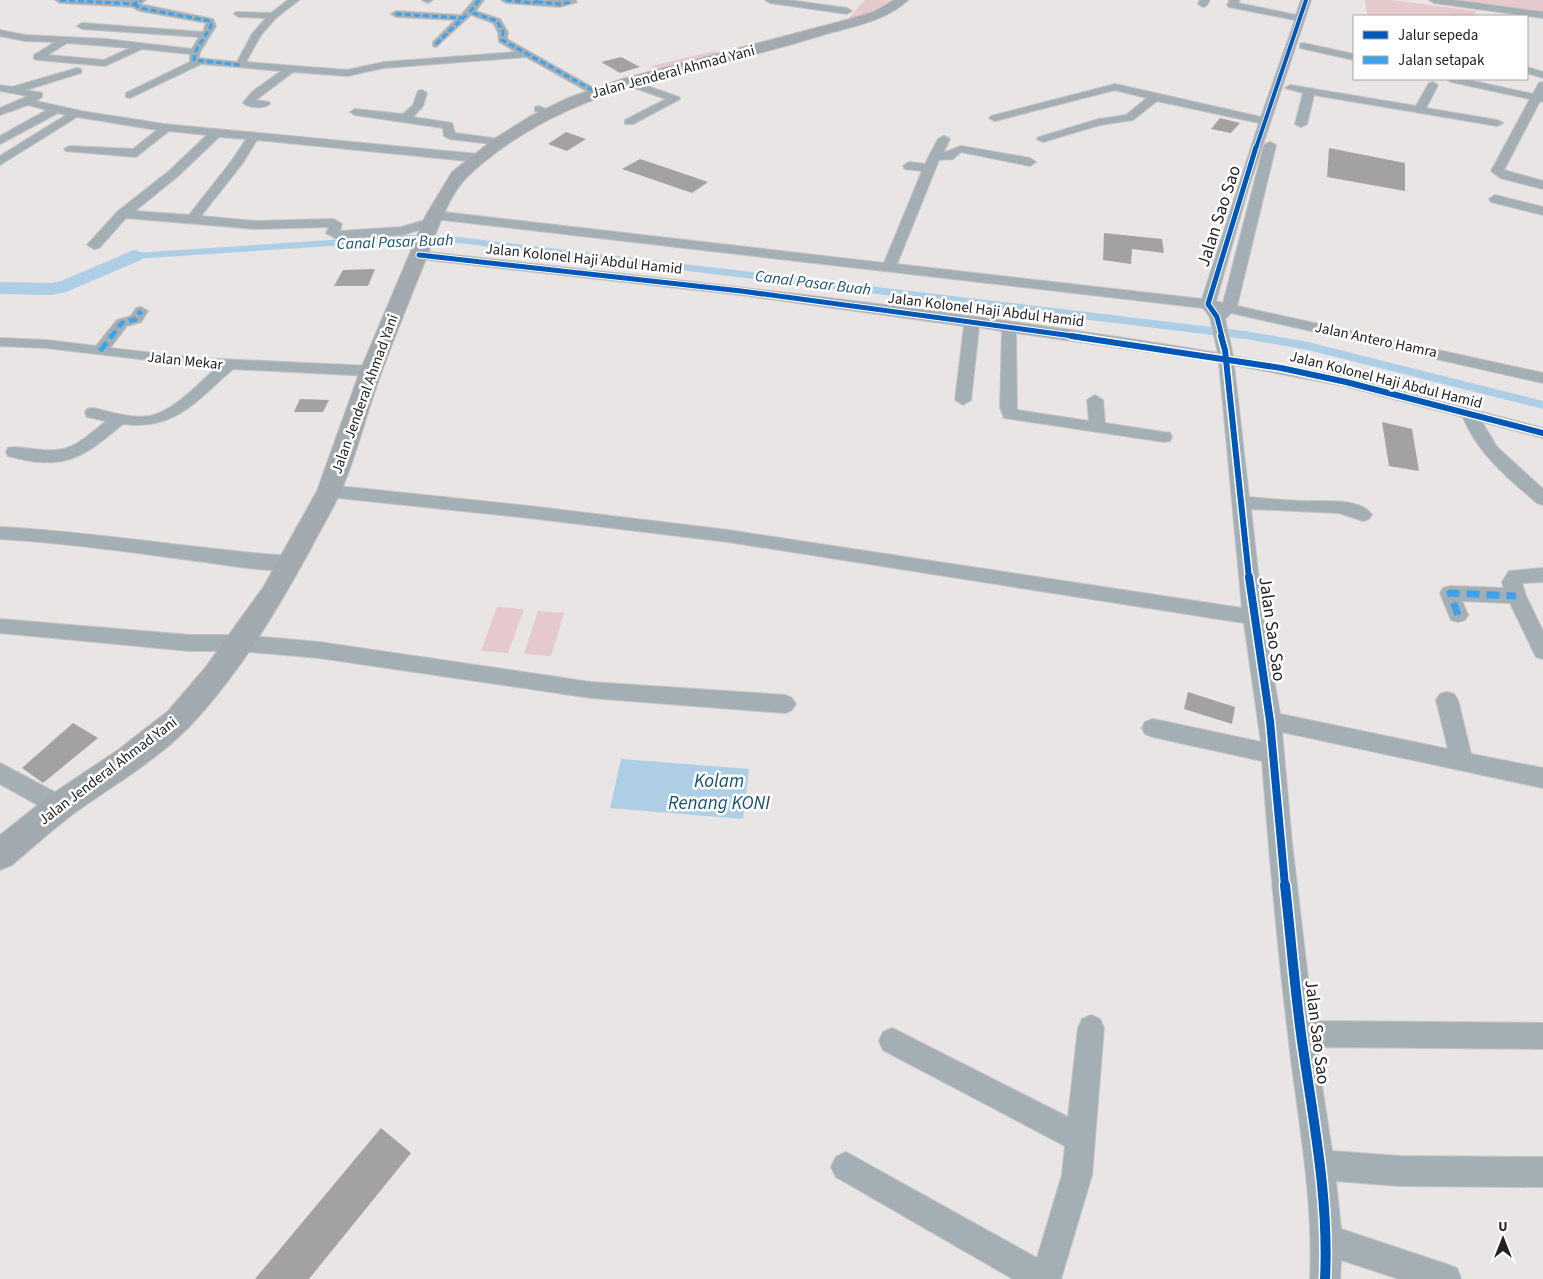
<svg xmlns="http://www.w3.org/2000/svg" width="1543" height="1279" viewBox="0 0 1543 1279" font-family="'Source Sans 3',sans-serif">
<rect width="100%" height="100%" fill="#e9e5e5"/>
<g fill="#e6c9cc">
<path d="M 865,0 L 891,0 L 867,15 L 846,21 Z"/>
<path d="M 1365,0 L 1392,0 L 1476,11 L 1475,16 L 1367,16 Z"/>
<path d="M 1451,0 L 1543,0 L 1543,11 Z"/>
<path d="M 714,51 L 725,56 L 660,72 L 651,66 Z"/>
<path d="M 497,607 L 524,609 L 508,653 L 481,651 Z"/>
<path d="M 538,611 L 564,613 L 551,656 L 524,654 Z"/>
</g>
<path fill="#adcee4" d="M 621,759 L 749,769 L 743,819 L 610,808 Z"/>
<g fill="none" stroke-linecap="round" stroke-linejoin="round">
<path fill="#adcee4" fill-rule="evenodd" d="M 407,235 L 442,235 L 1245,331 L 1308,342 L 1543,401 L 1543,409 L 1308,350 L 1245,339 L 442,241 L 407,241 L 134,259 L 129,256 L 134,253 Z"/>
<path fill="#adcee4" fill-rule="evenodd" d="M 134,250 L 141,252 L 143,256 L 141,260 L 66,292 L 51,295 L 0,294 L 0,282 L 51,283 L 61,281 Z"/>
</g>
<g fill="#a4a1a1">
<path d="M 621,57 L 640,67 L 620,73 L 601,62 Z"/>
<path d="M 1220,118 L 1240,123 L 1231,133 L 1211,129 Z"/>
<path d="M 566,132 L 586,139 L 567,151 L 548,144 Z"/>
<path d="M 1329,148 L 1405,163 L 1405,191 L 1327,177 Z"/>
<path d="M 640,159 L 670,169 L 708,182 L 692,193 L 622,169 Z"/>
<path d="M 1104,233 L 1162,239 L 1164,253 L 1132,249 L 1131,264 L 1103,260 Z"/>
<path d="M 375,269 L 368,286 L 334,286 L 343,270 Z"/>
<path d="M 300,399 L 329,400 L 323,412 L 294,412 Z"/>
<path d="M 1382,422 L 1412,429 L 1419,471 L 1389,466 Z"/>
<path d="M 1188,692 L 1235,707 L 1232,724 L 1184,709 Z"/>
<path d="M 73,723 L 98,738 L 43,783 L 22,768 Z"/>
<path d="M 381,1128 L 411,1153 L 309,1279 L 255,1279 Z"/>
</g>
<g fill="none" stroke-linecap="round" stroke-linejoin="round">
<g stroke="#c5c3c3" stroke-width="2">
<g id="minor">
<path d="M 55,0 L 146,0 L 140,4 L 213,19 L 216,26 L 200,52 L 199,58 L 237,62 L 252,34 L 266,18 L 239,17 L 234,14 L 236,12 L 271,13 L 288,0 L 299,0 L 276,18 L 261,35 L 246,62 L 347,70 L 384,62 L 516,52 L 499,42 L 498,32 L 493,23 L 471,15 L 436,47 L 433,46 L 433,42 L 455,20 L 396,17 L 391,14 L 396,11 L 461,15 L 474,0 L 484,0 L 476,11 L 500,19 L 508,32 L 507,39 L 601,92 L 600,94 L 592,94 L 526,57 L 384,68 L 347,76 L 293,72 L 256,100 L 269,102 L 270,104 C 264,109 249,108 243,103 L 252,92 L 281,71 L 201,64 L 130,98 L 126,97 L 126,93 L 190,62 L 190,54 L 142,49 L 105,66 L 38,60 L 34,59 L 34,55 L 55,42 L 25,41 L 0,36 L 0,30 L 25,35 L 106,39 L 192,49 L 199,37 L 82,29 L 77,26 L 82,23 L 203,32 L 206,23 L 140,11 L 132,7 L 60,3 ZM 67,43 L 130,48 L 104,60 L 48,55 Z"/>
<path d="M 422,0 L 433,0 L 428,3 Z"/>
<path d="M 501,0 L 575,0 L 577,2 L 560,7 L 506,3 Z"/>
<path d="M 765,0 L 789,0 L 847,8 L 852,11 L 847,14 L 770,3 Z"/>
<path d="M 1200,0 L 1210,0 L 1206,6 L 1203,7 L 1198,4 Z"/>
<path d="M 1230,0 L 1240,0 L 1238,3 L 1296,15 L 1301,0 L 1311,0 L 1248,189 L 1216,301 L 1223,303 L 1264,145 L 1270,142 L 1276,145 L 1237,306 L 1543,373 L 1543,383 L 1231,313 L 1225,319 L 1233,356 L 1346,377 L 1543,428 L 1543,438 L 1482,422 L 1497,447 L 1543,489 L 1543,505 L 1537,503 C 1508,478 1478,454 1463,417 L 1344,386 L 1234,365 L 1249,497 C 1266,499 1284,500 1301,501 C 1319,502 1361,497 1372,515 L 1369,519 L 1363,521 L 1339,513 L 1251,509 L 1263,617 L 1280,714 L 1448,749 L 1436,700 L 1440,694 L 1447,692 L 1454,694 L 1458,700 L 1471,754 L 1543,768 L 1543,788 L 1282,732 L 1292,843 L 1313,1021 L 1543,1023 L 1543,1049 L 1316,1047 L 1332,1151 L 1399,1156 L 1543,1157 L 1543,1187 L 1399,1186 L 1336,1181 L 1341,1229 L 1446,1264 L 1457,1268 L 1461,1279 L 1399,1279 L 1341,1260 L 1340,1279 L 1310,1279 C 1314,1196 1297,1115 1288,1034 C 1277,943 1269,852 1262,761 L 1153,737 L 1145,734 L 1142,728 L 1145,722 L 1153,719 L 1261,742 L 1244,623 L 728,542 L 529,518 L 329,497 L 323,495 L 320,491 L 323,487 L 329,485 L 529,506 L 728,530 L 1242,608 L 1219,362 L 1016,333 L 1017,410 L 1089,421 L 1087,400 L 1095,395 L 1103,400 L 1105,423 L 1170,433 L 1172,437 L 1170,441 L 1164,442 L 1004,418 L 1000,407 L 1002,331 L 979,327 L 971,400 L 963,405 L 955,400 L 964,326 L 741,295 L 419,259 L 412,255 L 419,251 C 686,281 953,309 1218,353 L 1210,317 L 1203,308 L 435,219 L 429,215 L 435,211 L 884,263 L 922,171 L 905,169 L 903,166 L 909,162 L 925,164 L 938,139 L 944,136 L 950,139 L 943,153 L 961,146 L 1030,158 L 1036,162 L 1030,166 L 961,152 L 953,159 L 939,160 L 897,264 L 1202,299 L 1259,123 L 1157,101 L 1133,120 L 1100,125 L 1043,142 L 1037,139 L 1039,137 L 1099,119 L 1126,115 L 1147,98 L 1115,90 L 995,121 L 989,118 L 991,116 L 1115,84 L 1261,117 L 1295,20 L 1229,7 L 1227,5 Z"/>
<path d="M 1429,0 L 1454,0 L 1543,12 L 1543,18 L 1434,3 Z"/>
<path d="M 1303,43 L 1354,54 L 1354,60 L 1300,48 L 1300,44 Z"/>
<path d="M 1527,67 L 1543,72 L 1543,78 L 1527,73 Z"/>
<path d="M 77,68 L 81,69 L 81,73 L 26,90 L 42,93 L 42,97 L 36,101 L 81,111 L 164,124 L 478,154 L 484,158 L 478,162 L 257,140 L 242,164 L 201,216 L 255,221 L 334,219 L 342,224 L 340,231 L 401,227 L 432,218 L 438,222 L 437,225 L 402,235 L 337,239 L 326,233 L 329,227 L 255,229 L 126,218 L 99,248 L 94,249 L 87,245 L 118,211 L 169,171 L 207,135 L 169,131 L 136,157 L 66,151 L 64,149 L 70,146 L 133,149 L 157,130 L 77,117 L 0,165 L 0,156 L 66,115 L 58,113 L 0,144 L 0,136 L 47,110 L 28,105 L 0,115 L 0,108 L 28,96 L 0,91 L 0,85 L 12,87 ZM 219,137 L 246,139 L 233,159 L 189,215 L 135,211 L 177,177 Z"/>
<path d="M 627,79 L 679,97 L 680,99 L 633,124 L 625,124 L 625,120 L 666,99 L 623,84 L 622,82 Z"/>
<path d="M 1446,79 L 1464,79 L 1533,94 L 1539,83 L 1543,82 L 1543,102 L 1540,101 L 1504,170 L 1543,181 L 1543,189 L 1500,178 L 1491,171 L 1530,99 L 1451,82 Z"/>
<path d="M 1433,82 L 1438,85 L 1426,108 L 1497,120 L 1503,123 L 1497,126 L 1314,95 L 1307,124 L 1301,127 L 1295,124 L 1303,93 L 1285,88 L 1290,85 L 1416,106 L 1429,83 Z"/>
<path d="M 422,90 L 427,93 L 423,106 L 413,117 L 452,123 L 455,133 L 500,139 L 506,142 L 500,145 L 450,139 L 444,136 L 443,128 L 355,115 L 350,112 L 355,109 L 403,114 L 413,105 L 418,91 Z"/>
<path d="M 539,106 L 554,113 L 548,116 L 535,111 L 535,107 Z"/>
<path d="M 1495,195 L 1543,207 L 1543,215 L 1491,202 L 1489,199 Z"/>
<path d="M 141,307 L 148,311 L 141,322 L 127,326 L 110,348 L 197,358 L 371,366 L 379,371 L 371,376 L 233,369 C 197,400 175,431 123,424 C 81,459 64,471 8,456 L 6,452 L 8,448 L 14,447 C 65,453 67,454 106,421 L 87,417 L 85,413 L 87,409 L 93,408 C 111,412 132,419 150,416 C 175,410 197,385 216,368 L 46,348 L 0,346 L 0,338 L 46,340 L 96,346 L 117,320 L 131,316 L 136,308 Z"/>
<path d="M 0,527 C 97,532 192,549 289,556 L 296,558 L 298,563 L 296,568 C 275,574 227,565 205,562 C 136,553 69,543 0,539 Z"/>
<path d="M 1543,568 L 1543,582 L 1522,583 L 1526,596 L 1543,631 L 1543,659 L 1536,657 L 1510,603 L 1462,601 L 1468,615 L 1465,620 L 1458,622 L 1451,620 L 1440,593 L 1443,588 L 1450,586 L 1504,588 L 1502,582 L 1509,571 Z"/>
<path d="M 0,619 L 190,635 L 239,635 L 319,642 L 591,682 L 785,695 L 792,698 L 796,704 L 792,710 L 785,713 L 591,698 L 319,658 L 239,651 L 190,651 L 0,633 Z"/>
<path d="M 0,763 L 68,799 L 71,806 L 68,813 L 60,816 L 52,813 L 0,784 Z"/>
<path d="M 1091,1015 L 1100,1019 L 1104,1028 L 1092,1175 L 1061,1279 L 1013,1279 L 836,1177 L 831,1167 L 836,1157 L 846,1152 L 1037,1258 L 1062,1175 L 1065,1146 L 883,1050 L 879,1041 L 883,1032 L 892,1028 L 1068,1117 L 1078,1028 L 1082,1019 Z"/>
</g>
</g>
<g stroke="#c5c3c3" stroke-width="2">
<path id="highway" d="M 894,0 L 908,0 C 884,23 847,27 816,37 C 693,76 567,83 468,176 C 448,195 436,234 426,259 C 411,296 396,333 382,371 C 367,410 358,452 341,491 C 332,511 320,530 310,550 C 276,612 239,674 190,726 C 156,761 112,786 73,814 C 52,830 32,848 12,865 L 0,870 L 0,835 L 49,796 L 118,750 L 168,711 L 205,668 L 264,586 L 317,491 L 360,371 L 426,215 L 452,172 L 494,139 L 529,117 L 568,98 L 622,79 L 846,20 L 873,12 Z"/>
</g>
<use href="#minor" fill="#a4aeb5" fill-rule="evenodd"/>
<use href="#highway" fill="#a3aaaf" fill-rule="evenodd"/>
<g stroke="#3ea2ea" stroke-width="3" stroke-dasharray="6 3" stroke-linecap="butt">
<path d="M 60,0 L 134,4 L 141,0"/>
<path d="M 479,0 L 470,12 L 497,21 L 503,32 L 502,40 L 596,92"/>
<path d="M 506,0 L 533,3 L 539,0"/>
<path d="M 537,2 L 560,4 L 572,2"/>
<path d="M 134,4 L 140,8 L 210,21 L 211,26 L 195,52 L 194,60 L 240,65"/>
<path d="M 396,14 L 463,18"/>
<path d="M 436,44 L 466,15"/>
</g>
<path stroke="#3ea2ea" stroke-width="4.5" stroke-dasharray="8 4.5" stroke-linecap="butt" d="M 111,337 L 122,323 L 136,319 L 141,311"/>
<path stroke="#3ea2ea" stroke-width="5" stroke-dasharray="11 5" stroke-linecap="butt" d="M 100,351 L 112,336"/>
<path stroke="#3ea2ea" stroke-width="7" stroke-dasharray="13 7" stroke-linecap="butt" d="M 1458,615 L 1450,593 L 1516,596"/>
<g stroke="#fff" stroke-width="5.5">
<path id="cycleway-far4" d="M 1256,148 L 1306,0"/>
</g>
<g stroke="#fff" stroke-width="7">
<g id="cycleway-far3">
<path d="M 419,255 L 741,291 L 1080,337"/>
<path d="M 1222,337 L 1217,317 L 1208,304 L 1256,147"/>
</g>
</g>
<g stroke="#fff" stroke-width="9">
<g id="cycleway-far2">
<path d="M 1071,336 L 1281,368 L 1346,382 L 1543,433"/>
<path d="M 1221,336 L 1225,350 L 1249,578"/>
</g>
</g>
<g stroke="#fff" stroke-width="11">
<path id="cycleway-far1" d="M 1249,577 L 1270,721 L 1285,886"/>
</g>
<g stroke="#fff" stroke-width="13">
<path id="cycleway" d="M 1285,885 C 1291,939 1295,994 1303,1048 C 1314,1124 1329,1201 1325,1279"/>
</g>
<use href="#cycleway-far4" stroke="#0057b8" stroke-width="4"/>
<use href="#cycleway-far3" stroke="#0057b8" stroke-width="5"/>
<use href="#cycleway-far2" stroke="#0057b8" stroke-width="6"/>
<use href="#cycleway-far1" stroke="#0057b8" stroke-width="8"/>
<use href="#cycleway" stroke="#0057b8" stroke-width="10"/>
</g>
<g text-anchor="middle" dominant-baseline="central" stroke-width="5" stroke-linejoin="round" paint-order="stroke">
<g font-size="15" fill="#232121" stroke="#fff">
<text transform="translate(673 72) rotate(-15)">Jalan Jenderal Ahmad Yani</text>
<text transform="translate(584 259) rotate(6)">Jalan Kolonel Haji Abdul Hamid</text>
<text transform="translate(986 310) rotate(7)">Jalan Kolonel Haji Abdul Hamid</text>
<text transform="translate(1376 340) rotate(12)">Jalan Antero Hamra</text>
<text transform="translate(185 361) rotate(6)">Jalan Mekar</text>
<text transform="translate(1386 380) rotate(14)">Jalan Kolonel Haji Abdul Hamid</text>
<text transform="translate(365 394) rotate(-70)">Jalan Jenderal Ahmad Yani</text>
<text transform="translate(108 771) rotate(-37)">Jalan Jenderal Ahmad Yani</text>
</g>
<g font-size="16" font-style="italic" fill="#175172" stroke="#fff">
<text transform="translate(395 242) rotate(-2)">Canal Pasar Buah</text>
<text transform="translate(813 283) rotate(7)">Canal Pasar Buah</text>
</g>
<g font-size="18" fill="#232121" stroke="#fff">
<text transform="translate(1219 216) rotate(-72)">Jalan Sao Sao</text>
<text transform="translate(1272 629) rotate(82)">Jalan Sao Sao</text>
<text transform="translate(1317 1032) rotate(83)">Jalan Sao Sao</text>
</g>
<g font-size="19" font-style="italic" fill="#175172" stroke="#fff">
<text x="719" y="781">Kolam<tspan x="719" dy="22">Renang KONI</tspan></text>
</g>
</g>
<rect x="1353" y="15" width="175" height="65" fill="#ffffff" stroke="#a7a6a6"/>
<rect x="1363" y="31" width="25" height="8" fill="#0057b8" stroke="#a7a6a6"/>
<text x="1398" y="40" font-size="15" fill="#232121">Jalur sepeda</text>
<rect x="1363" y="56" width="25" height="8" fill="#3ea2ea" stroke="#a7a6a6"/>
<text x="1398" y="65" font-size="15" fill="#232121">Jalan setapak</text>
<g transform="translate(1503 1239)" stroke="#ffffff" stroke-width="4" paint-order="stroke">
<path d="M0-4L9 19L0 12L-9 19Z" fill="#232121"/>
<text y="-8" font-size="14" font-weight="bold" text-anchor="middle" fill="#232121">U</text>
</g>
</svg>
